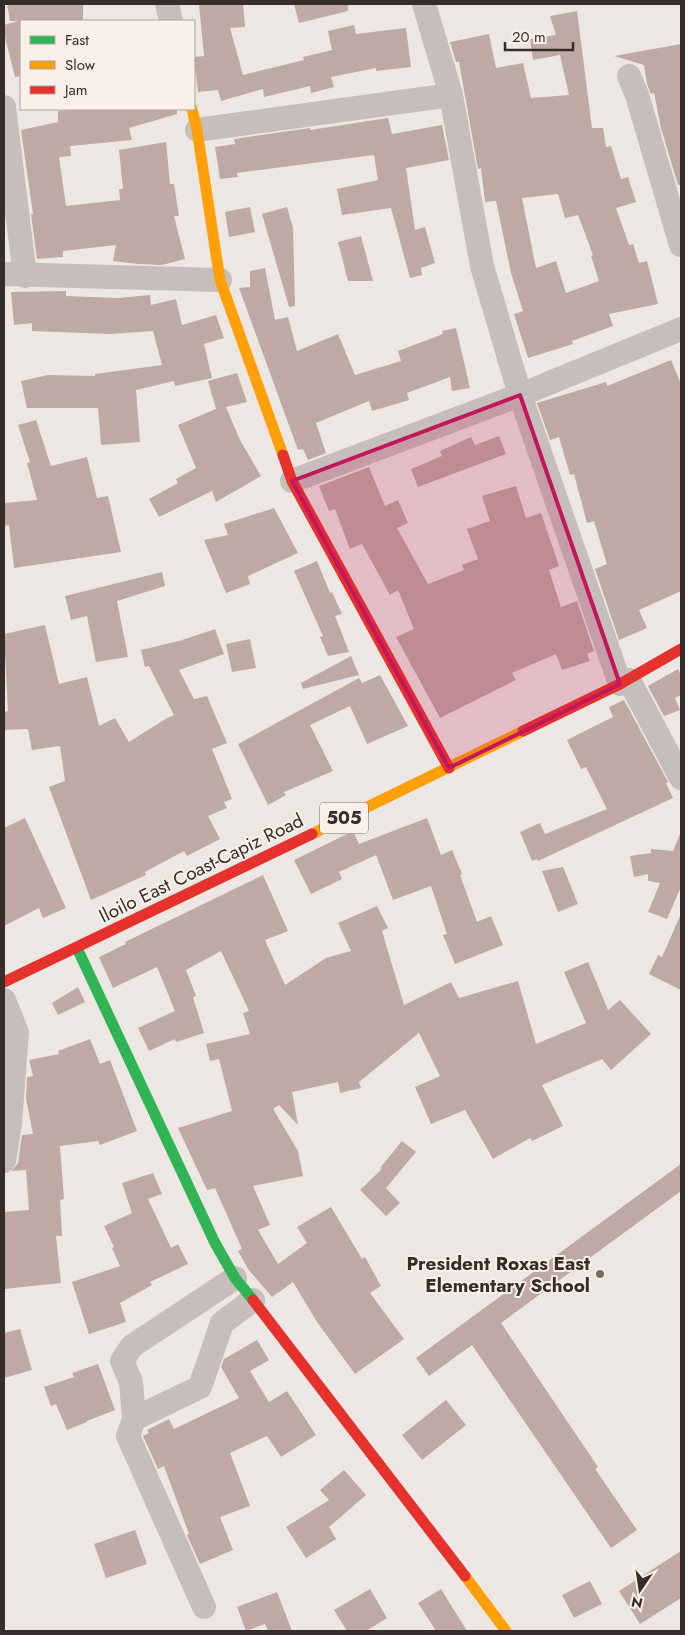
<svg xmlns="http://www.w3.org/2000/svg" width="685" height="1635" viewBox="0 0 685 1635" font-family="Jost,sans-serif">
<rect width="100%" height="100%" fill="#ece7e2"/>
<g fill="#bfa9a4" fill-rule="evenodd">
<path d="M 7,4 L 83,4 L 83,21 L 21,21 L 21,76 L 15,77 L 4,33 L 4,25 L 18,21 L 10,21 Z"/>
<path d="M 199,4 L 243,4 L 245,27 L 230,28 L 243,75 L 304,60 L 303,57 L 332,50 L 328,31 L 354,25 L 356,34 L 406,28 L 411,67 L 376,71 L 376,68 L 331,77 L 334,87 L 311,93 L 310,86 L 264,97 L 263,89 L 221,101 L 218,90 L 198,92 L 194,57 L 204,56 Z"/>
<path d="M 294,4 L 348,4 L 348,11 L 299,23 Z"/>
<path d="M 577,11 L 592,128 L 603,128 L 606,147 L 611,146 L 621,179 L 628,177 L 636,202 L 616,208 L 629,245 L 633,244 L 639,263 L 647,261 L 658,304 L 609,314 L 613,326 L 572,341 L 573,344 L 528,358 L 514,314 L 523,311 L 511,273 L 496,201 L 485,202 L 481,168 L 478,169 L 459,62 L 456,62 L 450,42 L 489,34 L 496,68 L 523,63 L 531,98 L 569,95 L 560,55 L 533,60 L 530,39 L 556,35 L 550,16 ZM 558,194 L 565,218 L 578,215 L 593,255 L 591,256 L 599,281 L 566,293 L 556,261 L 536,268 L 522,198 Z"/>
<path d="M 681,44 L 681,185 L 678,185 L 661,128 L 654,93 L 651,94 L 647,84 L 644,65 L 614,56 Z"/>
<path d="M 74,109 L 177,109 L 177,114 L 129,128 L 132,140 L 70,146 L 71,156 L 59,157 L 66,206 L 120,200 L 119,189 L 123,189 L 119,150 L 166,142 L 170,184 L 174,184 L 179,216 L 174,216 L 185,259 L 162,265 L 138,264 L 113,261 L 116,245 L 63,251 L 63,257 L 37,259 L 31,214 L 33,214 L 21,130 L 58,122 L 58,111 L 74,110 Z"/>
<path d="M 388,118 L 392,134 L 442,125 L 449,160 L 406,168 L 415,230 L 425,227 L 435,263 L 421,268 L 422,275 L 410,278 L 391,208 L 342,215 L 337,189 L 378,180 L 374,155 L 237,173 L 238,177 L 220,179 L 215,147 L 235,144 L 234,139 L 310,128 L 310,130 Z"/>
<path d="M 250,207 L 255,232 L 229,237 L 225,212 Z"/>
<path d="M 287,207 L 293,228 L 295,306 L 289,307 L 262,214 Z"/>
<path d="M 361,236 L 373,281 L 348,281 L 338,242 Z"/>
<path d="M 265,268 L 275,320 L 288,317 L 297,351 L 338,334 L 355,375 L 401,361 L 398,351 L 443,334 L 442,331 L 456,328 L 470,388 L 452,391 L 450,377 L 407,393 L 409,400 L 372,411 L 369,401 L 316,423 L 326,453 L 308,460 L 303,449 L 298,450 L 239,288 L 250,287 L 250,271 Z"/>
<path d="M 66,291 L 66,296 L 118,298 L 150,295 L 151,305 L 176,299 L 182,325 L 216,315 L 224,338 L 204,344 L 212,378 L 175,386 L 174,381 L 136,390 L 140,442 L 101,445 L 98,408 L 27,408 L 21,381 L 48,375 L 95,376 L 95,374 L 162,365 L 153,331 L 110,334 L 32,331 L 32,323 L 14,325 L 11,292 Z"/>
<path d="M 671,360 L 681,384 L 681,591 L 639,610 L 647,628 L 619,640 L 595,569 L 607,564 L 594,521 L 587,523 L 574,474 L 570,475 L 559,437 L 550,440 L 537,403 L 606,382 L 607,386 Z"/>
<path d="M 237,373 L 247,402 L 226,407 L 240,440 L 261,476 L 216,502 L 212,491 L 159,517 L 149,499 L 178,483 L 176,479 L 196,468 L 178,425 L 216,409 L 208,381 Z"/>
<path d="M 36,420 L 51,466 L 87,457 L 97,498 L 108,496 L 121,552 L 14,568 L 9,525 L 5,526 L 4,503 L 37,500 L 27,463 L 30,462 L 18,425 Z"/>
<path d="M 499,436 L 506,454 L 418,487 L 411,469 L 442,456 L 440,451 L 471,437 L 475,445 Z"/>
<path d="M 369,467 L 385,506 L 398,500 L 408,523 L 397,528 L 428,584 L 464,570 L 462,565 L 478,559 L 467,529 L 490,521 L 482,496 L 516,486 L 526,518 L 541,513 L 559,566 L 549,570 L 561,607 L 577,601 L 594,651 L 587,654 L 590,661 L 562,670 L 556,654 L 512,673 L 516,680 L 440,718 L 396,637 L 414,629 L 398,590 L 390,595 L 362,544 L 350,549 L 335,509 L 329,511 L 319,486 Z"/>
<path d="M 274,508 L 298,553 L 248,576 L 250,584 L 226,593 L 204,540 L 228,535 L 224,524 Z"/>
<path d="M 317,561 L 330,593 L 332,592 L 342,614 L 335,616 L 349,652 L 328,656 L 320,637 L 323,636 L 294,571 Z"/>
<path d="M 162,572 L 165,586 L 117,601 L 128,657 L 96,662 L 87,616 L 71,620 L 65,596 Z"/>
<path d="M 45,625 L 59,684 L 87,677 L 99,726 L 115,718 L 129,742 L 167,718 L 174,715 L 149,666 L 145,667 L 141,650 L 179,641 L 215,629 L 224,654 L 179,670 L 194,699 L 207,696 L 227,743 L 212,749 L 232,799 L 224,802 L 227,808 L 208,816 L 220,839 L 187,856 L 184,851 L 145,872 L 146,875 L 91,900 L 49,787 L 65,781 L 60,746 L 32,750 L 28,729 L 4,730 L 4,712 L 8,711 L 4,634 Z"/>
<path d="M 250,639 L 256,668 L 232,672 L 226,644 Z"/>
<path d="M 351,656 L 359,675 L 303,689 L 301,683 Z"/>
<path d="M 678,669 L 681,676 L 681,695 L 675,698 L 680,710 L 664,716 L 648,686 Z"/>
<path d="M 380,675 L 408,726 L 367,744 L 350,706 L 310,725 L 333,771 L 284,792 L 286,795 L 268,805 L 238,744 L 359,678 L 362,683 Z"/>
<path d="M 624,700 L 668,782 L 666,783 L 673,798 L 538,861 L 537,859 L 532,861 L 520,832 L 540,823 L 545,834 L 607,809 L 586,767 L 581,769 L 567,740 L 613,717 L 609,707 Z"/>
<path d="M 25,818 L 66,908 L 43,918 L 39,908 L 4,926 L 4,828 Z"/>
<path d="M 427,818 L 441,855 L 452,850 L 462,874 L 460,875 L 477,922 L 491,916 L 503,945 L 455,964 L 443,935 L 447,934 L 431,886 L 393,900 L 376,855 L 339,872 L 342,879 L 311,894 L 294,860 L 353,831 L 359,844 Z"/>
<path d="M 680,834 L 681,873 L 680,889 L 667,919 L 648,912 L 660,883 L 648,881 L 648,874 L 634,877 L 630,856 L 651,853 L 651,849 L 673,851 Z"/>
<path d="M 563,867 L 578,904 L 558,912 L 542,871 Z"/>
<path d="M 263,875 L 288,931 L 265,940 L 285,985 L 326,958 L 351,951 L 338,923 L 377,906 L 388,928 L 382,931 L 404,1005 L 451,982 L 459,998 L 518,981 L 536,1044 L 586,1023 L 564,972 L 588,962 L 608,1010 L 620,1000 L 651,1034 L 611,1070 L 602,1059 L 542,1085 L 563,1126 L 532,1141 L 530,1138 L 493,1159 L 465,1110 L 431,1124 L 415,1087 L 440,1076 L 419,1033 L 359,1082 L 361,1088 L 340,1093 L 338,1082 L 292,1092 L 298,1125 L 279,1105 L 273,1109 L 298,1151 L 303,1176 L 253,1186 L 270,1225 L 258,1230 L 278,1264 L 307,1243 L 297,1227 L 331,1207 L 362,1259 L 365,1257 L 381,1286 L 370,1293 L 404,1339 L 355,1374 L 317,1322 L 293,1282 L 272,1297 L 248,1269 L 238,1251 L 242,1249 L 215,1188 L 207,1190 L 178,1128 L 232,1111 L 219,1059 L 210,1061 L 206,1044 L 250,1034 L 243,1013 L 249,1011 L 221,951 L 186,970 L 196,996 L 193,997 L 204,1033 L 176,1042 L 175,1039 L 149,1051 L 138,1028 L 175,1011 L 157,967 L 113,988 L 99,957 L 126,944 L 125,942 Z"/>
<path d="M 681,914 L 681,990 L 649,974 L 658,955 L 662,957 Z"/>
<path d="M 78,987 L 85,1002 L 58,1015 L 52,1003 Z"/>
<path d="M 90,1039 L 100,1064 L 110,1060 L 137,1131 L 100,1145 L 98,1141 L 60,1146 L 64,1199 L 60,1200 L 62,1236 L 56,1236 L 61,1283 L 4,1289 L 4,1212 L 29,1210 L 26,1170 L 12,1171 L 18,1163 L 22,1135 L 33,1134 L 26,1099 L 27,1077 L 33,1076 L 29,1060 L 59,1054 L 58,1051 Z"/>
<path d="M 402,1141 L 416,1152 L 386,1188 L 400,1203 L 386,1216 L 360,1190 L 382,1169 L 380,1168 Z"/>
<path d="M 681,1164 L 681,1191 L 501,1323 L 598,1467 L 595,1469 L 637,1530 L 611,1548 L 472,1345 L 429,1376 L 416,1358 Z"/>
<path d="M 153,1173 L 162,1194 L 148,1199 L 171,1248 L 178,1244 L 188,1264 L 150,1282 L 152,1285 L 120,1303 L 126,1322 L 89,1334 L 72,1282 L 120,1266 L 112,1248 L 114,1247 L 104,1226 L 132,1213 L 122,1183 Z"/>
<path d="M 20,1329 L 32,1370 L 4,1378 L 4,1333 Z"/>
<path d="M 257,1340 L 269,1360 L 250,1371 L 269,1402 L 287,1391 L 316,1435 L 281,1457 L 267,1436 L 230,1453 L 250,1506 L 220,1517 L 233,1550 L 200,1564 L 187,1535 L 189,1534 L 164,1466 L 158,1469 L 143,1436 L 149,1433 L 147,1430 L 169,1419 L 174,1429 L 239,1398 L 221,1367 L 224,1359 Z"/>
<path d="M 98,1364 L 115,1410 L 87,1421 L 87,1422 L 67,1430 L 56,1404 L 51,1406 L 44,1387 L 74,1377 L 72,1373 Z"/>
<path d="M 446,1400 L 466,1425 L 422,1460 L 402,1435 Z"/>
<path d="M 344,1470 L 366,1495 L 329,1527 L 336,1539 L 306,1558 L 286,1527 L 329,1500 L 320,1490 Z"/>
<path d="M 135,1530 L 147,1564 L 106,1578 L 94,1544 Z"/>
<path d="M 681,1551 L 681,1598 L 640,1624 L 619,1591 Z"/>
<path d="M 590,1581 L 602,1604 L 574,1618 L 562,1595 Z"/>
<path d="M 370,1589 L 387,1618 L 366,1631 L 347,1631 L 334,1610 Z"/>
<path d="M 441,1589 L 467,1631 L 436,1631 L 418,1603 Z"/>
<path d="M 277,1592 L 292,1631 L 268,1631 L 265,1624 L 246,1631 L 237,1607 Z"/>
</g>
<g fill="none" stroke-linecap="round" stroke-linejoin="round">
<g stroke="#c6beba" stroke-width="24">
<path d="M 167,4 L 171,21"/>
<path d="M 424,4 L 451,95 L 482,266 L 520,395 L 620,684"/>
<path d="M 629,76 L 637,95 L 681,245"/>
<path d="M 4,107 L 25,276"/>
<path d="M 197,130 L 451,95"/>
<path d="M 4,274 L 220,280"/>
<path d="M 292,481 L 520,395 L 681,329"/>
<path d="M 629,680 L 681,778"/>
<path d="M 4,1000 L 17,1033 L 10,1124 L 4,1161"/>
<path d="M 235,1278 L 132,1346 L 122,1361 L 131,1382 L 134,1419 L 200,1387 L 222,1323 L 253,1300"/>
<path d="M 134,1419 L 128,1436 L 204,1607"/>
</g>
<path stroke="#30b455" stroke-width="11" d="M 77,948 L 215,1243 L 235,1278 L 253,1300"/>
<g stroke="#ff9f0a" stroke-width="11">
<path d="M 192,109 L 197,130 L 220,280 L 283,455"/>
<path d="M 312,834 L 523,731"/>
<path d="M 465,1576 L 506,1631"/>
</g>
<g stroke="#e5322d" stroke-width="11">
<path d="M 283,455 L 292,481 L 449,768"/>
<path d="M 523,731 L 620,684 L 681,649"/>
<path d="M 4,982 L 312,834"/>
<path d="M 253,1300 L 465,1576"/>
</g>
</g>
<path fill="#c2185b" fill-opacity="0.2" stroke="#c2185b" stroke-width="4" stroke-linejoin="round" d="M 520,395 L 620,684 L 449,768 L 292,481 Z"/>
<circle fill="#766d6a" stroke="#f9f0e9" stroke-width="2" cx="600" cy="1274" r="5"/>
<g text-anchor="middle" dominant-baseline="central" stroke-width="4" stroke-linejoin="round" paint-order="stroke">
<rect fill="#f9f0e9" stroke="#706763" stroke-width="1" x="320" y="802.5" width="48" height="31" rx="4"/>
<g font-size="18" font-weight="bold" fill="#362c29">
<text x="344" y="818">505</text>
</g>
<g font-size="19" fill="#362c29" stroke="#f9f0e9">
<text transform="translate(201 868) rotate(-26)">Iloilo East Coast-Capiz Road</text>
</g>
<g font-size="19" font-weight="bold" fill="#362c29" stroke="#f9f0e9" text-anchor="end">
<text x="590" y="1263">President Roxas East<tspan x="590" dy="22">Elementary School</tspan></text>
</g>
</g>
<rect width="685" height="1635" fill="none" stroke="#362c29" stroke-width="10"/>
<rect x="20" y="20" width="175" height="90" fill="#f9f0e9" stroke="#aba29c"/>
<rect x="30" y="36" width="25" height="8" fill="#30b455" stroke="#aba29c"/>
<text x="65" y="45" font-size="15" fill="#362c29">Fast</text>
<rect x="30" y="61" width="25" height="8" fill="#ff9f0a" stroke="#aba29c"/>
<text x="65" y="70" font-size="15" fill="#362c29">Slow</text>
<rect x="30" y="86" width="25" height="8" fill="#e5322d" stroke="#aba29c"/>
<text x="65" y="95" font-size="15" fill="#362c29">Jam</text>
<g transform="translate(640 1590) rotate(193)" stroke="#f9f0e9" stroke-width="4" paint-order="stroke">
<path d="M0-4L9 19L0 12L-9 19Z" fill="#362c29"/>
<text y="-8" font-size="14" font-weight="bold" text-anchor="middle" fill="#362c29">N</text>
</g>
<path d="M505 42v8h68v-8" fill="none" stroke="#362c29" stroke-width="2.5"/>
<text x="512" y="42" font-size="15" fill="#362c29" stroke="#f9f0e9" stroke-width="4" paint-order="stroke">20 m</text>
</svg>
